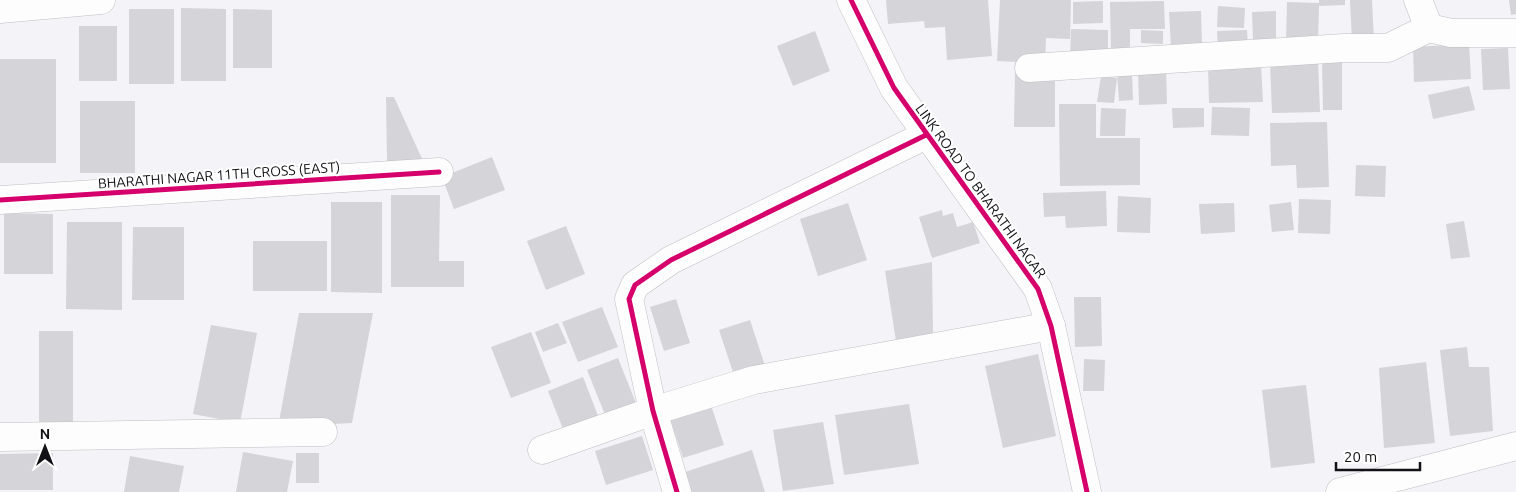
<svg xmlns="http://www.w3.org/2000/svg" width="1516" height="492" viewBox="0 0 1516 492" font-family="Ubuntu,sans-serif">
<rect width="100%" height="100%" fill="#f3f3f8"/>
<g fill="#d5d4d8">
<path d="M 886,0 L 988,0 L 992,56 L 947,60 L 945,27 L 925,28 L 924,21 L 888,24 Z"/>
<path d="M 1000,0 L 1071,0 L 1070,39 L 1046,38 L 1045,63 L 997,61 Z"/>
<path d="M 1319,0 L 1345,0 L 1345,5 L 1319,6 L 1318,43 L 1286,43 L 1287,2 L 1319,3 Z"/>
<path d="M 1350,0 L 1372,0 L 1374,41 L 1352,42 Z"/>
<path d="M 1509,0 L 1516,0 L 1516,14 L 1511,15 Z"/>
<path d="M 1103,1 L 1103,23 L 1073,24 L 1073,2 Z"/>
<path d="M 1164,1 L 1165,29 L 1130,29 L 1130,50 L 1111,50 L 1110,2 Z"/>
<path d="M 1218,6 L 1245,8 L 1244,28 L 1217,27 Z"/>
<path d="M 181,8 L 226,9 L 226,81 L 181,81 Z"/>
<rect x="129" y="9" width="45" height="75"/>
<path d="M 233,9 L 272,10 L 272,68 L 233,68 Z"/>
<path d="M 1201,11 L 1202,45 L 1171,47 L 1169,12 Z"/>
<path d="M 1276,11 L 1276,39 L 1253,40 L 1252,12 Z"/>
<rect x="79" y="26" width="38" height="55"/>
<path d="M 1071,29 L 1108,30 L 1108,61 L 1070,61 Z"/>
<path d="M 1141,30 L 1163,31 L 1163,44 L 1141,43 Z"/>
<path d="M 1247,30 L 1248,48 L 1218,50 L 1217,31 Z"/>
<path d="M 815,31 L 830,71 L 793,86 L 777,46 Z"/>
<path d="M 1469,44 L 1471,79 L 1414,82 L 1413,47 Z"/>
<path d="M 1508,48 L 1510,89 L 1483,90 L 1481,49 Z"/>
<rect x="0" y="59" width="56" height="104"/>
<path d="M 1318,59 L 1320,112 L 1272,113 L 1270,61 Z"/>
<path d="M 1322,60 L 1342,60 L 1342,110 L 1323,110 Z"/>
<path d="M 1261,65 L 1263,102 L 1209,103 L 1208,66 Z"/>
<path d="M 1166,67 L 1167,104 L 1139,105 L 1138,68 Z"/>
<path d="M 1015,70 L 1055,71 L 1055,127 L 1014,127 Z"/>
<path d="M 1132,72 L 1133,100 L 1119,101 L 1117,73 Z"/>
<path d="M 1101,76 L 1117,78 L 1114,103 L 1097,102 Z"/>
<path d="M 1469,86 L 1475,110 L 1433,119 L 1428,95 Z"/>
<path d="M 386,97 L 394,97 L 423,161 L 387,161 Z"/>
<rect x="80" y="101" width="55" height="72"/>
<path d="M 1059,104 L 1096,104 L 1096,138 L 1140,138 L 1140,185 L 1060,186 Z"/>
<path d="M 1212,107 L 1250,108 L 1249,136 L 1211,135 Z"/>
<path d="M 1101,108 L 1126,109 L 1125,136 L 1100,136 Z"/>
<path d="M 1172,108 L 1204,108 L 1204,127 L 1173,128 Z"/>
<path d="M 1327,122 L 1329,187 L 1297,188 L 1296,165 L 1271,166 L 1270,123 Z"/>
<path d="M 492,157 L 505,190 L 454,209 L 442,177 Z"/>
<path d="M 1356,165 L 1386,166 L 1385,197 L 1355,196 Z"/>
<path d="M 1106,191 L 1107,226 L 1066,228 L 1065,216 L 1044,217 L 1043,193 Z"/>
<path d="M 391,195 L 440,195 L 439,261 L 464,261 L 464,287 L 391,287 Z"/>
<path d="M 1118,196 L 1151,198 L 1150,233 L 1117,232 Z"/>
<path d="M 1299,199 L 1331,200 L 1330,234 L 1298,233 Z"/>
<path d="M 331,202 L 382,202 L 382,293 L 331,292 Z"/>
<path d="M 1291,202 L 1294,230 L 1272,232 L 1269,205 Z"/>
<path d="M 848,203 L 867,260 L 818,276 L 800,219 Z"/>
<path d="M 1234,203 L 1235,232 L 1201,234 L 1199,204 Z"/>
<path d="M 942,210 L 943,216 L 953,213 L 957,227 L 973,222 L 980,243 L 932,258 L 919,217 Z"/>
<path d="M 4,213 L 53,214 L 53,274 L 4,274 Z"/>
<path d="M 1464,221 L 1470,257 L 1451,259 L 1446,224 Z"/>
<path d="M 67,222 L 122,222 L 122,310 L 66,309 Z"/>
<path d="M 566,226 L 585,274 L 546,290 L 527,241 Z"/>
<path d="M 133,227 L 184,227 L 184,300 L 132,300 Z"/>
<rect x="253" y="241" width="74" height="50"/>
<path d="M 932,262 L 933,336 L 896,341 L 885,271 Z"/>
<path d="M 1074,297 L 1101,297 L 1102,346 L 1075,347 Z"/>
<path d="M 676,299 L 690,343 L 664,351 L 650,307 Z"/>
<path d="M 602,307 L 618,347 L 578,362 L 562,322 Z"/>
<path d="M 299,313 L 373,313 L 352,423 L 278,427 Z"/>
<path d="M 750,320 L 767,372 L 736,381 L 719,330 Z"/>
<path d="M 558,323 L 567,343 L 543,352 L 535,332 Z"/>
<path d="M 211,325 L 257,333 L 240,423 L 193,414 Z"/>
<rect x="39" y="331" width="34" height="92"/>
<path d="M 531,332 L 551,383 L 511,398 L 491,347 Z"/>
<path d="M 1467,347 L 1469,367 L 1489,367 L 1493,431 L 1450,436 L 1440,350 Z"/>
<path d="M 1038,354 L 1056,436 L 1003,448 L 985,366 Z"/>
<path d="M 618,358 L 639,411 L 608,422 L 587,370 Z"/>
<path d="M 1084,359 L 1105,360 L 1104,391 L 1083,391 Z"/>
<path d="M 1426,362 L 1435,443 L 1384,448 L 1379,368 Z"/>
<path d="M 583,377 L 600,421 L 565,434 L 548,391 Z"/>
<path d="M 1306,385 L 1315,463 L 1271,468 L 1262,390 Z"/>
<path d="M 709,399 L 724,445 L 683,458 L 668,412 Z"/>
<path d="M 909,404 L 919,464 L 844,475 L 835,415 Z"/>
<path d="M 823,422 L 834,484 L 783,491 L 773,430 Z"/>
<path d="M 642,436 L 653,470 L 606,485 L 595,451 Z"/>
<path d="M 752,450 L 765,492 L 692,492 L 685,472 Z"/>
<path d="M 243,452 L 293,461 L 287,492 L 236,492 Z"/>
<path d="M 53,453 L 53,490 L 0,490 L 0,454 Z"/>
<rect x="296" y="453" width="23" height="30"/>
<path d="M 130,456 L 184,466 L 179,492 L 124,492 Z"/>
</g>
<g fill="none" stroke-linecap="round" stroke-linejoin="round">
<g stroke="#bfbec3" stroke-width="29">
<g id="minor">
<path d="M 851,0 L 894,88 L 1038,289 L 1051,326 L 1087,492"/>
<path d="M 1418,0 L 1429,28 L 1451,33 L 1516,33"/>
<path d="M 0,9 L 101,0"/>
<path d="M 1029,68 L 1344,48 L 1388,48 L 1429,28"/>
<path d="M 0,200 L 439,172"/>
<path d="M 0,437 L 323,432"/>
<path d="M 542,450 L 653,411 L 754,380 L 1051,326"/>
<path d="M 677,492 L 653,411 L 629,299 L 635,285 L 671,260 L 926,135"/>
<path d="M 1340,492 L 1516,446"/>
</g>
</g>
<use href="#minor" stroke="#fdfdfe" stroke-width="28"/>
<g stroke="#fff" stroke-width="8">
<g id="cycleway">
<path d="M 851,0 L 894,88 L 1038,289 L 1051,326 L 1087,492"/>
<path d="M 0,200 L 439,172"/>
<path d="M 677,492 L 653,411 L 629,299 L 635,285 L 671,260 L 926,135"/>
</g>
</g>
<use href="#cycleway" stroke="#d6006c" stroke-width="5"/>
</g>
<g text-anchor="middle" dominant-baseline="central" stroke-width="4" stroke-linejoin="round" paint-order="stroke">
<g font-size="14" fill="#121115" stroke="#fff">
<text transform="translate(219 175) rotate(-4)">BHARATHI NAGAR 11TH CROSS (EAST)</text>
<text transform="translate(981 191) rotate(54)">LINK ROAD TO BHARATHI NAGAR</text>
</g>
</g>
<g transform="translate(45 447)" stroke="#ffffff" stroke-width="4" paint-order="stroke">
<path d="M0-4L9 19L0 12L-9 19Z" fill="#121115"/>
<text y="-8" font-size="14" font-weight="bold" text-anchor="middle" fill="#121115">N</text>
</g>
<path d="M1336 462v8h84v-8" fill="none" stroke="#121115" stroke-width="2.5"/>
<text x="1344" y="462" font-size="15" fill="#121115" stroke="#ffffff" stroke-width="4" paint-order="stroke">20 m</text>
</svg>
